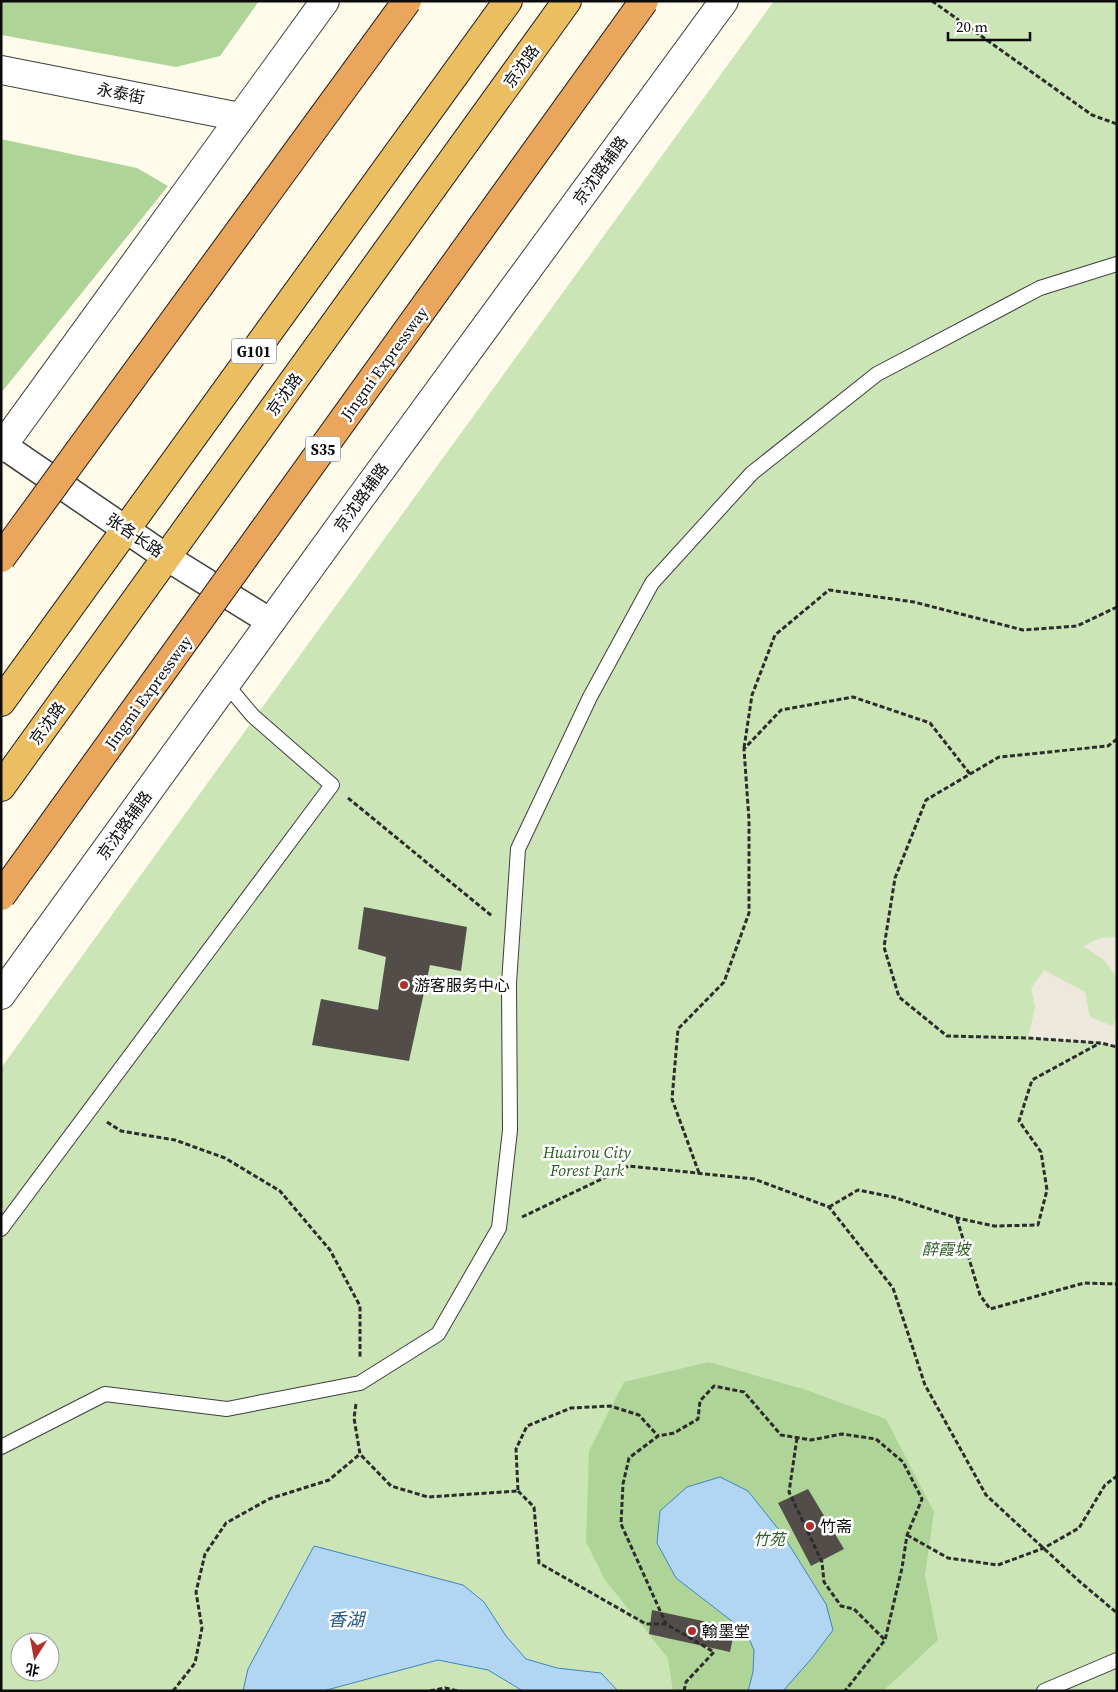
<svg xmlns="http://www.w3.org/2000/svg" width="1118" height="1692" viewBox="0 0 1118 1692" font-family="'Source Serif 4','Noto Sans SC',serif">
<rect width="100%" height="100%" fill="#fefbea"/>
<path fill="#cbe5b7" fill-rule="evenodd" d="M 774,1 L 1117,1 L 1117,1691 L 1,1691 L 1,1068 ZM 20,1642 L 50,1642 L 50,1672 L 20,1672 Z"/>
<g fill="#afd497">
<path d="M 1,1 L 259,1 L 220,56 L 176,67 L 1,35 Z"/>
<path d="M 1,139 L 137,168 L 168,186 L 1,393 Z"/>
<path d="M 709,1362 L 806,1390 L 886,1419 L 934,1512 L 925,1575 L 938,1640 L 883,1691 L 673,1691 L 668,1658 L 605,1580 L 586,1542 L 589,1451 L 624,1382 Z"/>
</g>
<g fill="#ece8db">
<path d="M 1117,937 L 1117,977 L 1104,960 L 1083,946 L 1100,938 Z"/>
<path d="M 1044,970 L 1085,992 L 1090,1017 L 1113,1026 L 1117,1016 L 1117,1047 L 1101,1043 L 1028,1038 L 1035,1007 L 1031,988 Z"/>
</g>
<g fill="#b2d5f1" stroke="#3f85c3">
<path d="M 720,1477 L 748,1491 L 783,1535 L 826,1604 L 833,1630 L 812,1658 L 783,1691 L 748,1691 L 753,1672 L 754,1650 L 746,1632 L 676,1578 L 657,1543 L 660,1511 L 687,1487 Z"/>
<path d="M 314,1546 L 463,1585 L 484,1602 L 506,1636 L 526,1659 L 557,1668 L 601,1673 L 618,1691 L 523,1691 L 488,1670 L 438,1660 L 323,1691 L 243,1691 L 248,1669 Z"/>
</g>
<g fill="#524d48">
<path d="M 364,907 L 467,927 L 461,971 L 430,965 L 409,1061 L 312,1045 L 321,999 L 378,1010 L 386,957 L 358,949 Z"/>
<path d="M 808,1489 L 844,1549 L 811,1566 L 778,1503 Z"/>
<path d="M 652,1610 L 735,1628 L 730,1652 L 649,1634 Z"/>
</g>
<g fill="none" stroke-linecap="round" stroke-linejoin="round">
<g stroke="#3e3e3e" stroke-width="16">
<g id="service">
<path d="M 1,1229 L 332,785 L 253,716 L 226,684"/>
<path d="M 1,1447 L 105,1394 L 227,1409 L 360,1383 L 438,1334 L 499,1228 L 510,1130 L 509,983 L 518,849 L 590,697 L 652,583 L 752,473 L 877,374 L 1040,288 L 1117,264"/>
<path d="M 1044,1691 L 1117,1660"/>
</g>
</g>
<g stroke="#3e3e3e" stroke-width="29">
<path id="minor" d="M 1,444 L 166,557 L 271,622"/>
</g>
<g stroke="#3e3e3e" stroke-width="30">
<g id="tertiary">
<path d="M 1,70 L 240,117"/>
<path d="M 1,448 L 325,1"/>
<path d="M 1,995 L 356,504 L 724,1"/>
</g>
</g>
<g stroke="#1c1c1c" stroke-width="30">
<g id="trunk">
<path d="M 1,702 L 508,1"/>
<path d="M 1,787 L 567,1"/>
</g>
</g>
<g stroke="#2d2d2d" stroke-width="3" stroke-dasharray="5 2.5" stroke-linecap="butt">
<path d="M 932,1 L 1092,115 L 1117,124"/>
<path d="M 1117,739 L 1108,746 L 999,757 L 926,800 L 895,878 L 884,947 L 899,997 L 947,1036 L 1028,1038 L 1101,1043 L 1117,1047"/>
<path d="M 744,748 L 752,695 L 775,635 L 829,590 L 914,602 L 1023,630 L 1077,626 L 1117,607"/>
<path d="M 348,798 L 492,916"/>
<path d="M 107,1122 L 121,1131 L 175,1140 L 225,1158 L 280,1191 L 330,1250 L 360,1306 L 360,1358"/>
<path d="M 699,1173 L 672,1099 L 678,1029 L 724,982 L 749,913 L 749,820 L 744,749 L 781,710 L 853,697 L 930,723 L 970,774"/>
<path d="M 829,1207 L 858,1190 L 893,1197 L 957,1218 L 994,1226 L 1038,1225 L 1047,1190 L 1041,1152 L 1019,1121 L 1032,1080 L 1100,1043"/>
<path d="M 522,1217 L 629,1166 L 754,1179 L 829,1207 L 893,1288 L 925,1385 L 986,1495 L 1079,1581 L 1117,1613"/>
<path d="M 957,1219 L 980,1295 L 990,1309 L 1084,1283 L 1117,1284"/>
<path d="M 356,1404 L 354,1418 L 360,1454 L 391,1486 L 428,1497 L 518,1491 L 516,1449 L 527,1426 L 571,1408 L 610,1406 L 639,1415 L 658,1436"/>
<path d="M 797,1438 L 789,1492 L 822,1562 L 824,1582 L 841,1606 L 854,1609 L 885,1640"/>
<path d="M 518,1491 L 534,1507 L 539,1563 L 646,1624 L 666,1624"/>
<path d="M 907,1535 L 948,1558 L 998,1565 L 1044,1548 L 1079,1528 L 1105,1485 L 1117,1476"/>
<path d="M 173,1691 L 195,1663 L 202,1628 L 196,1592 L 205,1554 L 226,1523 L 269,1499 L 329,1480 L 360,1454"/>
<path d="M 430,1691 L 445,1688 L 458,1691"/>
<path d="M 684,1691 L 686,1682 L 714,1652 L 666,1624 L 621,1524 L 623,1484 L 629,1458 L 658,1436 L 674,1433 L 698,1419 L 700,1401 L 714,1386 L 744,1392 L 781,1435 L 811,1440 L 842,1434 L 876,1439 L 903,1462 L 922,1499 L 907,1535 L 902,1568 L 885,1640 L 845,1691"/>
</g>
<use href="#service" stroke="#fff" stroke-width="14"/>
<use href="#minor" stroke="#fff" stroke-width="26"/>
<use href="#tertiary" stroke="#fff" stroke-width="28"/>
<use href="#trunk" stroke="#ecbe62" stroke-width="28"/>
<g stroke="#1c1c1c" stroke-width="30" stroke-linecap="butt">
<g id="motorway-bridge">
<path d="M 1,558 L 407,1"/>
<path d="M 1,896 L 644,1"/>
</g>
</g>
<use href="#motorway-bridge" stroke="#eaa65c" stroke-width="28"/>
</g>
<g fill="#b0302e" stroke="#fff" stroke-width="2">
<circle cx="404" cy="985" r="5"/>
<circle cx="810" cy="1526" r="5"/>
<circle cx="692" cy="1631" r="5"/>
</g>
<g text-anchor="middle" dominant-baseline="central" stroke-width="5" stroke-linejoin="round" paint-order="stroke">
<g fill="#fff" stroke="#545454" stroke-width="1">
<rect x="231.5" y="338.5" width="45" height="25" rx="4"/>
<rect x="305.5" y="436.5" width="35" height="25" rx="4"/>
</g>
<g font-size="15" font-weight="bold" fill="#0b0b0b">
<text x="254" y="351">G101</text>
<text x="323" y="449">S35</text>
</g>
<g font-size="16" fill="#0b0b0b" stroke="#fff">
<text transform="translate(521 66) rotate(-54)">京沈路</text>
<text transform="translate(121 93) rotate(11)">永泰街</text>
<text transform="translate(600 170) rotate(-54)">京沈路辅路</text>
<text transform="translate(384 363) rotate(-54)">Jingmi Expressway</text>
<text transform="translate(284 394) rotate(-54)">京沈路</text>
<text transform="translate(361 497) rotate(-54)">京沈路辅路</text>
<text transform="translate(135 535) rotate(34)">张各长路</text>
<text transform="translate(148 692) rotate(-54)">Jingmi Expressway</text>
<text transform="translate(47 723) rotate(-54)">京沈路</text>
<text transform="translate(124 825) rotate(-54)">京沈路辅路</text>
</g>
<g font-size="16" fill="#0b0b0b" stroke="#fff" text-anchor="start">
<text x="414" y="985">游客服务中心</text>
<text x="820" y="1526">竹斋</text>
<text x="702" y="1631">翰墨堂</text>
</g>
<g font-size="16" font-style="italic" fill="#295d21" stroke="#fff">
<text x="587" y="1152">Huairou City<tspan x="587" dy="18">Forest Park</tspan></text>
<text x="946" y="1249">醉霞坡</text>
<text x="769" y="1539">竹苑</text>
</g>
<g font-size="18" font-style="italic" fill="#1e5892" stroke="#fff">
<text x="346" y="1619">香湖</text>
</g>
</g>
<rect width="1118" height="1692" fill="none" stroke="#0b0b0b" stroke-width="5"/>
<g transform="translate(35 1657) rotate(191)"><circle r="24" fill="#ffffff" stroke="#9d9d9d"/>
<path d="M0-4L9 19L0 12L-9 19Z" fill="#b0302e"/>
<text y="-8" font-size="14" font-weight="bold" text-anchor="middle" fill="#0b0b0b">北</text>
</g>
<path d="M948 32v8h82v-8" fill="none" stroke="#0b0b0b" stroke-width="2.5"/>
<text x="956" y="32" font-size="15" fill="#0b0b0b" stroke="#ffffff" stroke-width="4" paint-order="stroke">20 m</text>
</svg>
